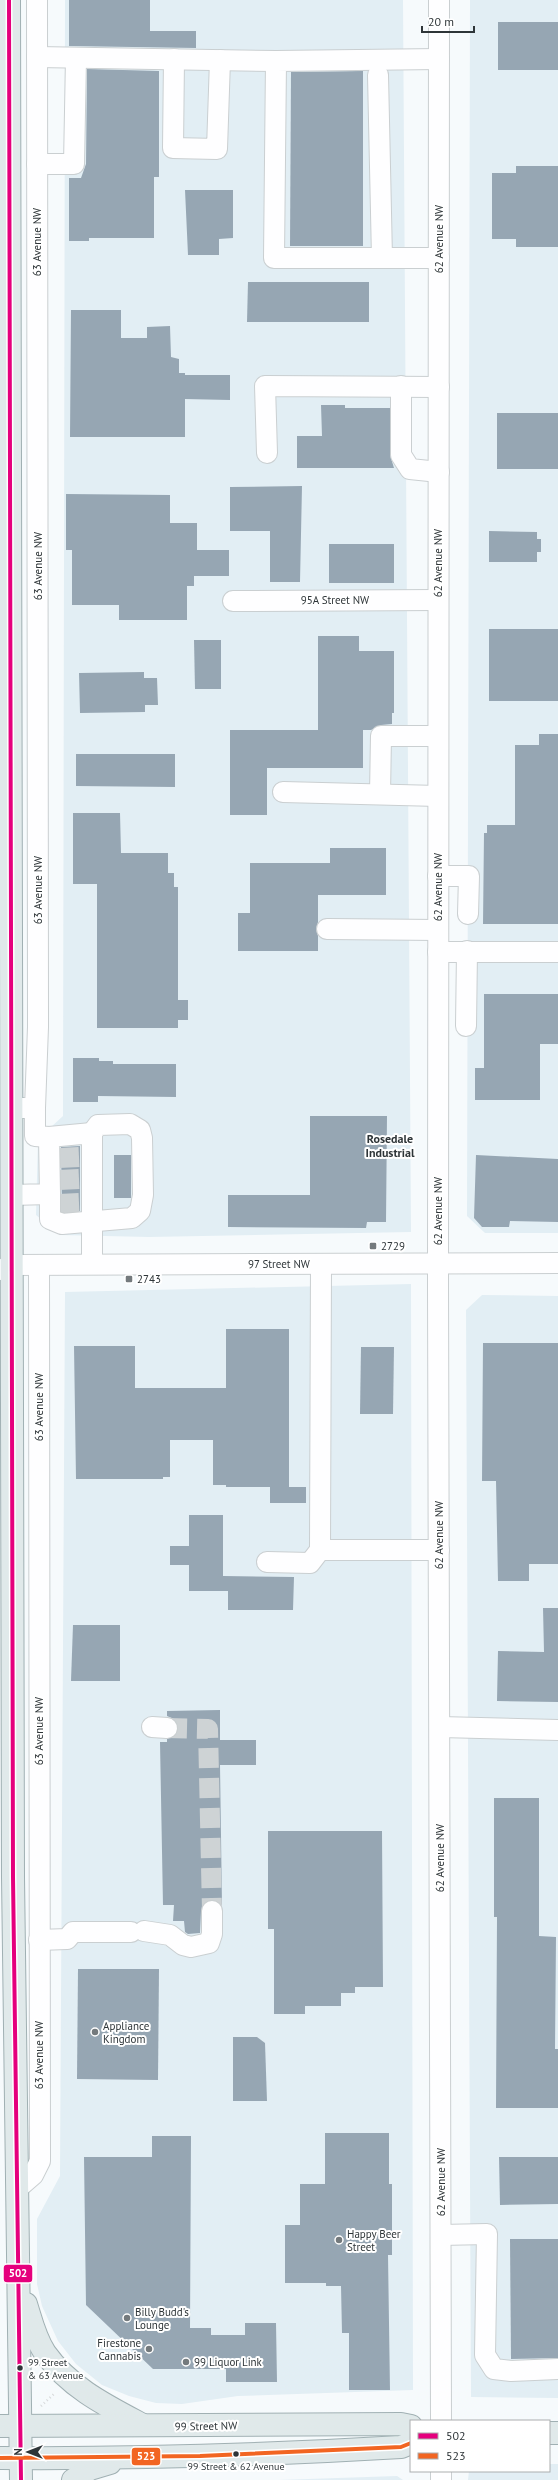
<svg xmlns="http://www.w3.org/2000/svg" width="558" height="2480" viewBox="0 0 558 2480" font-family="'PT Sans',sans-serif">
<rect width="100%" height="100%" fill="#f6fafc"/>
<g fill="#e2eef4">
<path d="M 65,0 L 403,0 L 411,1232 L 149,1237 L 60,1235 L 36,1215 L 38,1139 L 63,1116 Z"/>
<path d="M 470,0 L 558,0 L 558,1233 L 485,1233 L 467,1216 Z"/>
<path d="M 411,1284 L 413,2390 L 238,2396 L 182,2404 L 156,2403 L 129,2396 L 102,2385 L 76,2364 L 58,2341 L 42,2306 L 37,2284 L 37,2219 L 60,2176 L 65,1292 Z"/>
<path d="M 482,1295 L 558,1296 L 558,2398 L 471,2397 L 466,1310 Z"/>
<path d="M 549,2464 L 558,2464 L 558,2480 L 468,2480 L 469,2471 L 549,2471 Z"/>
<path d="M 397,2476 L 403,2480 L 278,2480 Z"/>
</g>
<g fill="#96a6b3">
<path d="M 69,0 L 150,0 L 150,31 L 196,31 L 196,48 L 69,46 Z"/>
<rect x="498" y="22" width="60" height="48"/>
<path d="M 87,69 L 159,71 L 159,177 L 154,177 L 154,238 L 89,238 L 89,241 L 69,241 L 69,178 L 81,178 L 86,164 Z"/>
<path d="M 363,71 L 363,246 L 290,246 L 291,72 Z"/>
<path d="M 516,166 L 558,166 L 558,247 L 516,247 L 516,239 L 492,239 L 492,173 L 516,173 Z"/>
<path d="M 185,190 L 233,190 L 233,238 L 219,239 L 219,255 L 188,255 Z"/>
<path d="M 248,282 L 369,282 L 369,322 L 247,322 Z"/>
<path d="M 71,310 L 121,310 L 121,338 L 147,338 L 147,327 L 170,326 L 171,357 L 179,359 L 179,373 L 185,373 L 185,375 L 230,375 L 230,400 L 185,399 L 185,437 L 70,437 Z"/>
<path d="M 321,405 L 345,405 L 345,408 L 390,408 L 390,455 L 394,468 L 297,468 L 297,436 L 322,436 Z"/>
<rect x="497" y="413" width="61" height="56"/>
<path d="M 302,486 L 300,582 L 270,582 L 270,531 L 230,531 L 230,487 Z"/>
<path d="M 66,494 L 170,495 L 170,523 L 197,523 L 197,550 L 229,550 L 229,576 L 194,576 L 194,586 L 187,586 L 187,620 L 119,620 L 119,605 L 72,605 L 72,550 L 66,550 Z"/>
<path d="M 489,531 L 537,532 L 537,539 L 541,539 L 541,552 L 537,552 L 537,562 L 489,562 Z"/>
<rect x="329" y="544" width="65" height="39"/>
<rect x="489" y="629" width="69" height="72"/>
<path d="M 318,636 L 359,636 L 359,651 L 394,651 L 394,713 L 392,713 L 392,724 L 381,725 L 371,730 L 363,730 L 363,768 L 267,768 L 267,815 L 230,815 L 230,730 L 318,730 Z"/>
<path d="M 194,640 L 221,640 L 221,689 L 195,689 Z"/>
<path d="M 144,672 L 144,678 L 157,678 L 158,705 L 145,705 L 145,712 L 80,713 L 79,673 Z"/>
<path d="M 539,734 L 558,734 L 558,924 L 483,924 L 484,833 L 487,833 L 487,825 L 515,825 L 515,745 L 539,745 Z"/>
<path d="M 76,754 L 175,754 L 175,787 L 76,786 Z"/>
<path d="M 73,813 L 120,813 L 121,853 L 168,853 L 168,873 L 174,873 L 174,887 L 178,887 L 178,1000 L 188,1000 L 188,1020 L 178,1020 L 178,1028 L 97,1028 L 97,884 L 73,884 Z"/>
<path d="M 330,848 L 386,848 L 386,895 L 318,895 L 318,922 L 316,929 L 318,936 L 318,951 L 238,951 L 238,913 L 250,913 L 250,863 L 330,863 Z"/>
<path d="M 484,994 L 558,994 L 558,1044 L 540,1044 L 540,1100 L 475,1100 L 475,1068 L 484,1068 Z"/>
<path d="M 73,1058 L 99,1058 L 99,1061 L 113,1061 L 113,1064 L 176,1064 L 176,1097 L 98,1096 L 98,1102 L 73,1102 Z"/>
<path d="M 310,1116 L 387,1116 L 386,1222 L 367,1222 L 366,1228 L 228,1227 L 228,1195 L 310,1195 Z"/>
<path d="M 80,1146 L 80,1211 L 64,1212 L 62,1211 L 61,1147 Z"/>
<rect x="114" y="1155" width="17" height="43"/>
<path d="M 476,1155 L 558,1159 L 558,1222 L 510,1221 L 509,1227 L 482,1227 L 474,1218 Z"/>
<path d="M 226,1329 L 289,1329 L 289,1487 L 306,1487 L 306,1503 L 270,1503 L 270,1487 L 226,1487 L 226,1485 L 213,1485 L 213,1440 L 170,1440 L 170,1477 L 163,1477 L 163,1479 L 76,1479 L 74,1346 L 135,1346 L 135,1388 L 226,1388 Z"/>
<path d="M 483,1343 L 558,1343 L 558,1564 L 529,1564 L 529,1581 L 498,1581 L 496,1481 L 482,1481 Z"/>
<path d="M 361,1347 L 394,1347 L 393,1414 L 360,1414 Z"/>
<path d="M 189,1515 L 223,1515 L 223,1576 L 294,1577 L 293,1610 L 228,1610 L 228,1591 L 189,1591 L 189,1565 L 170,1565 L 170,1546 L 189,1546 Z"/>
<path d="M 543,1608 L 558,1608 L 558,1702 L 497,1701 L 498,1651 L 544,1652 Z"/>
<path d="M 73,1625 L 120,1625 L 120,1681 L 71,1681 Z"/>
<path d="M 220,1710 L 220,1740 L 256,1740 L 256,1765 L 220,1765 L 222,1905 L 212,1900 L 206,1901 L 201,1911 L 200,1933 L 188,1934 L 185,1932 L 184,1921 L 173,1921 L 174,1905 L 163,1905 L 160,1742 L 167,1742 L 167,1739 L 176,1735 L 178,1729 L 174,1719 L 167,1716 L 167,1711 Z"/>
<path d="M 494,1798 L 539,1798 L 539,1936 L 556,1937 L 555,2049 L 558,2049 L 558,2108 L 496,2108 L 497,1917 L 494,1917 Z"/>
<path d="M 268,1831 L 382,1831 L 383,1987 L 355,1987 L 355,1993 L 341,1993 L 341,2006 L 305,2006 L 305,2014 L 274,2014 L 274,1929 L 268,1929 Z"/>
<path d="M 78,1969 L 159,1969 L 158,2080 L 77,2079 Z"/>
<path d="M 233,2037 L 257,2037 L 265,2043 L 267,2101 L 233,2101 Z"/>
<path d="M 325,2133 L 389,2133 L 389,2184 L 392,2184 L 392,2255 L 388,2255 L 390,2390 L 349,2390 L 349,2333 L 342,2333 L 341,2286 L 326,2286 L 326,2283 L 285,2283 L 285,2225 L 300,2225 L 300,2184 L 325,2184 Z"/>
<path d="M 152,2136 L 191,2136 L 190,2328 L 211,2328 L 211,2335 L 245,2335 L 245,2323 L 276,2323 L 277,2382 L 226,2382 L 226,2369 L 153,2369 L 86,2305 L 84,2157 L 152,2157 Z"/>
<path d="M 499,2157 L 558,2157 L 558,2204 L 500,2205 Z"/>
<path d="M 510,2239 L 558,2239 L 558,2358 L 511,2359 Z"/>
</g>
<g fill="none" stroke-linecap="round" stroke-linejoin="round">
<g stroke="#ced3d5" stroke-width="20" stroke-dasharray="20 10" stroke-linecap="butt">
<path d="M 59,1158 L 80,1157"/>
<path d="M 59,1180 L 80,1179"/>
<path d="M 59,1204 L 80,1203"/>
<path d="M 167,1728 L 208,1729 L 212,1911"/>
</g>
<g stroke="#cacfd1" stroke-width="22">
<g id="minor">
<path d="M 439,0 L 438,1287 L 441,2421"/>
<path d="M 37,57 L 276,61"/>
<path d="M 174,59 L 173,148 L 217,149 L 220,60"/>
<path d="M 378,75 L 382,258"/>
<path d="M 37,164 L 74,164 L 76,58"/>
<path d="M 439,258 L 274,258 L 276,61 L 439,59"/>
<path d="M 401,386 L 401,455 L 410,469 L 439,472"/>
<path d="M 267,453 L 265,386 L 439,387"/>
<path d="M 233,601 L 438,600"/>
<path d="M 283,792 L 438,796"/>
<path d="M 380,794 L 381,736 L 438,736"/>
<path d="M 438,876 L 469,876 L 468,914"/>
<path d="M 327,929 L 438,930"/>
<path d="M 438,952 L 558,952"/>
<path d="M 466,1026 L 467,951"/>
<path d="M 13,1108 L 35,1108 L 38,1027 L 37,0"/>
<path d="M 35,1108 L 35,1136 L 49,1137"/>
<path d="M 50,1194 L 50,1219 L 62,1224 L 132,1218 L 140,1211 L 143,1195 L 142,1138 L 140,1130 L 130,1124 L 98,1125 L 92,1133"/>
<path d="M 12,1195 L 50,1194 L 49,1137 L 92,1133 L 92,1264"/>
<path d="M 321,1264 L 320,1550 L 439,1550"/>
<path d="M 0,1270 L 12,1265 L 558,1263"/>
<path d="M 267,1562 L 310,1563 L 320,1550"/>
<path d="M 152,1727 L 167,1728"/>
<path d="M 440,1727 L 558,1730"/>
<path d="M 144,1931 L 170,1935 L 183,1945 L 191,1947 L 209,1943 L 212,1934 L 212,1911"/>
<path d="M 39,1940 L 67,1939 L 73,1932 L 131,1932"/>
<path d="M 18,2188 L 33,2175 L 40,2161 L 39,1265"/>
<path d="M 441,2235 L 487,2234 L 485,2355 L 494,2369 L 511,2371 L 558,2369"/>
<path d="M 441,2471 L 441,2480"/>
</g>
</g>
<g stroke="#a0b0b3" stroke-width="24">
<g id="major">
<path d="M 9,0 L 13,1877 L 21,2480"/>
<path d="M 26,2304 C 31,2320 35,2338 45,2353 C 69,2387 105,2405 141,2424"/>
<path d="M 0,2426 L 401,2424 L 411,2426"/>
<path d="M 549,2433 L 558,2433"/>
<path d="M 0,2458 C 134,2459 267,2455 401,2447 L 411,2443"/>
<path d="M 73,2480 L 90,2469 L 110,2463"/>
</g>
</g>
<path stroke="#d7d9da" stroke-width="2.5" stroke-dasharray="1 3" stroke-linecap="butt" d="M 41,2406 L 55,2393"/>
<use href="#minor" stroke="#fefeff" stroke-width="20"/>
<use href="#major" stroke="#e0e9ea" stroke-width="22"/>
<g stroke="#fff" stroke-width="7">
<path id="bus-1" d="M 9,0 L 13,1877 L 21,2480"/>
</g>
<g stroke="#fff" stroke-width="7">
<path id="bus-2" d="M 0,2458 L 200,2456 L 401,2447 L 411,2443"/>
</g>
<use href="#bus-1" stroke="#e5007d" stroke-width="4"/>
<use href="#bus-2" stroke="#f26522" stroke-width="4"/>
</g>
<g fill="#747a7d" stroke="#fff" stroke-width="1.5">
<rect x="369" y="1242" width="8" height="8" rx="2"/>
<rect x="125" y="1275" width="8" height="8" rx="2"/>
<circle cx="95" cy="2032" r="4"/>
<circle cx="339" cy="2240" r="4"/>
<circle cx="127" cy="2318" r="4"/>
<circle cx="149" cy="2349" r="4"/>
<circle cx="186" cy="2362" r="4"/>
</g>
<g fill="#2e3538" stroke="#fff" stroke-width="1.5">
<circle cx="20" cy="2368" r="3.5"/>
<circle cx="236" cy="2454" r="3.5"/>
</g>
<g text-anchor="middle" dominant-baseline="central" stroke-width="4" stroke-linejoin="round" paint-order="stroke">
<g font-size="10" fill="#2e3538" stroke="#fff" text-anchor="start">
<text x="28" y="2362">99 Street<tspan x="28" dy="13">&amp; 63 Avenue</tspan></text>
<text x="236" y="2466" text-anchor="middle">99 Street &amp; 62 Avenue</text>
</g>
<g font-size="11" fill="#2e3538" stroke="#fff">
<text transform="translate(439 239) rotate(-90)">62 Avenue NW</text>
<text transform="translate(37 242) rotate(-90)">63 Avenue NW</text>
<text transform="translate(438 563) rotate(-90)">62 Avenue NW</text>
<text transform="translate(38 566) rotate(-90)">63 Avenue NW</text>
<text x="335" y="600">95A Street NW</text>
<text transform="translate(438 887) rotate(-90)">62 Avenue NW</text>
<text transform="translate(38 890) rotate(-90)">63 Avenue NW</text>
<text transform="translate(438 1211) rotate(-90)">62 Avenue NW</text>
<text x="279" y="1264">97 Street NW</text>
<text transform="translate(39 1407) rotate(-90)">63 Avenue NW</text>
<text transform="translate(439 1535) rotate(-90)">62 Avenue NW</text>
<text transform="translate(39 1731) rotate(-90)">63 Avenue NW</text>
<text transform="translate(440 1858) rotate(-90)">62 Avenue NW</text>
<text transform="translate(39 2055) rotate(-90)">63 Avenue NW</text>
<text transform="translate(441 2182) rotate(-90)">62 Avenue NW</text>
<text transform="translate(206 2426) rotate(-1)">99 Street NW</text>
</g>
<g font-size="11" fill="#2e3538" stroke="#fff" text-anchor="start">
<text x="381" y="1246">2729</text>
<text x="137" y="1279">2743</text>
<text x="103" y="2026">Appliance<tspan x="103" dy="13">Kingdom</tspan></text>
<text x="347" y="2234">Happy Beer<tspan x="347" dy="13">Street</tspan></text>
<text x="135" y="2312">Billy Budd's<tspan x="135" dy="13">Lounge</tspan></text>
<text x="141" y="2343" text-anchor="end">Firestone<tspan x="141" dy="13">Cannabis</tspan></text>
<text x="194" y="2362">99 Liquor Link</text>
</g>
<g font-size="12" font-weight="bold" fill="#2e3538" stroke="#fff">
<text x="390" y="1138">Rosedale<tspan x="390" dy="14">Industrial</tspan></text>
</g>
</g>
<g stroke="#fff" stroke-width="1.5">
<rect x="3" y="2264" width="30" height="19" rx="4" fill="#e5007d"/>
<rect x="131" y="2447" width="30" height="19" rx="4" fill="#f26522"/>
</g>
<g font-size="11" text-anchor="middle" font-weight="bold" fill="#fff">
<text x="18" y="2277">502</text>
<text x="146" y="2460">523</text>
</g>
<rect x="410" y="2420" width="140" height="52" fill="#ffffff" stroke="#abaeaf"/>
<rect x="418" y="2433" width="20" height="6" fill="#e5007d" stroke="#abaeaf"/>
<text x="446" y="2440" font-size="12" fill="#2e3538">502</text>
<rect x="418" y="2453" width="20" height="6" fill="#f26522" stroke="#abaeaf"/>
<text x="446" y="2460" font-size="12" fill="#2e3538">523</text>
<g transform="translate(28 2452) rotate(270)" stroke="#ffffff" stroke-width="3" paint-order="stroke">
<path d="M0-3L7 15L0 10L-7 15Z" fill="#2e3538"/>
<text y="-6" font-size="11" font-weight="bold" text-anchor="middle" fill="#2e3538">N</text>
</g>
<path d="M422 26v6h52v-6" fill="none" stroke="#2e3538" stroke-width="2"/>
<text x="428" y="26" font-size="12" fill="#2e3538" stroke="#ffffff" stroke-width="3" paint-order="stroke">20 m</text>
</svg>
